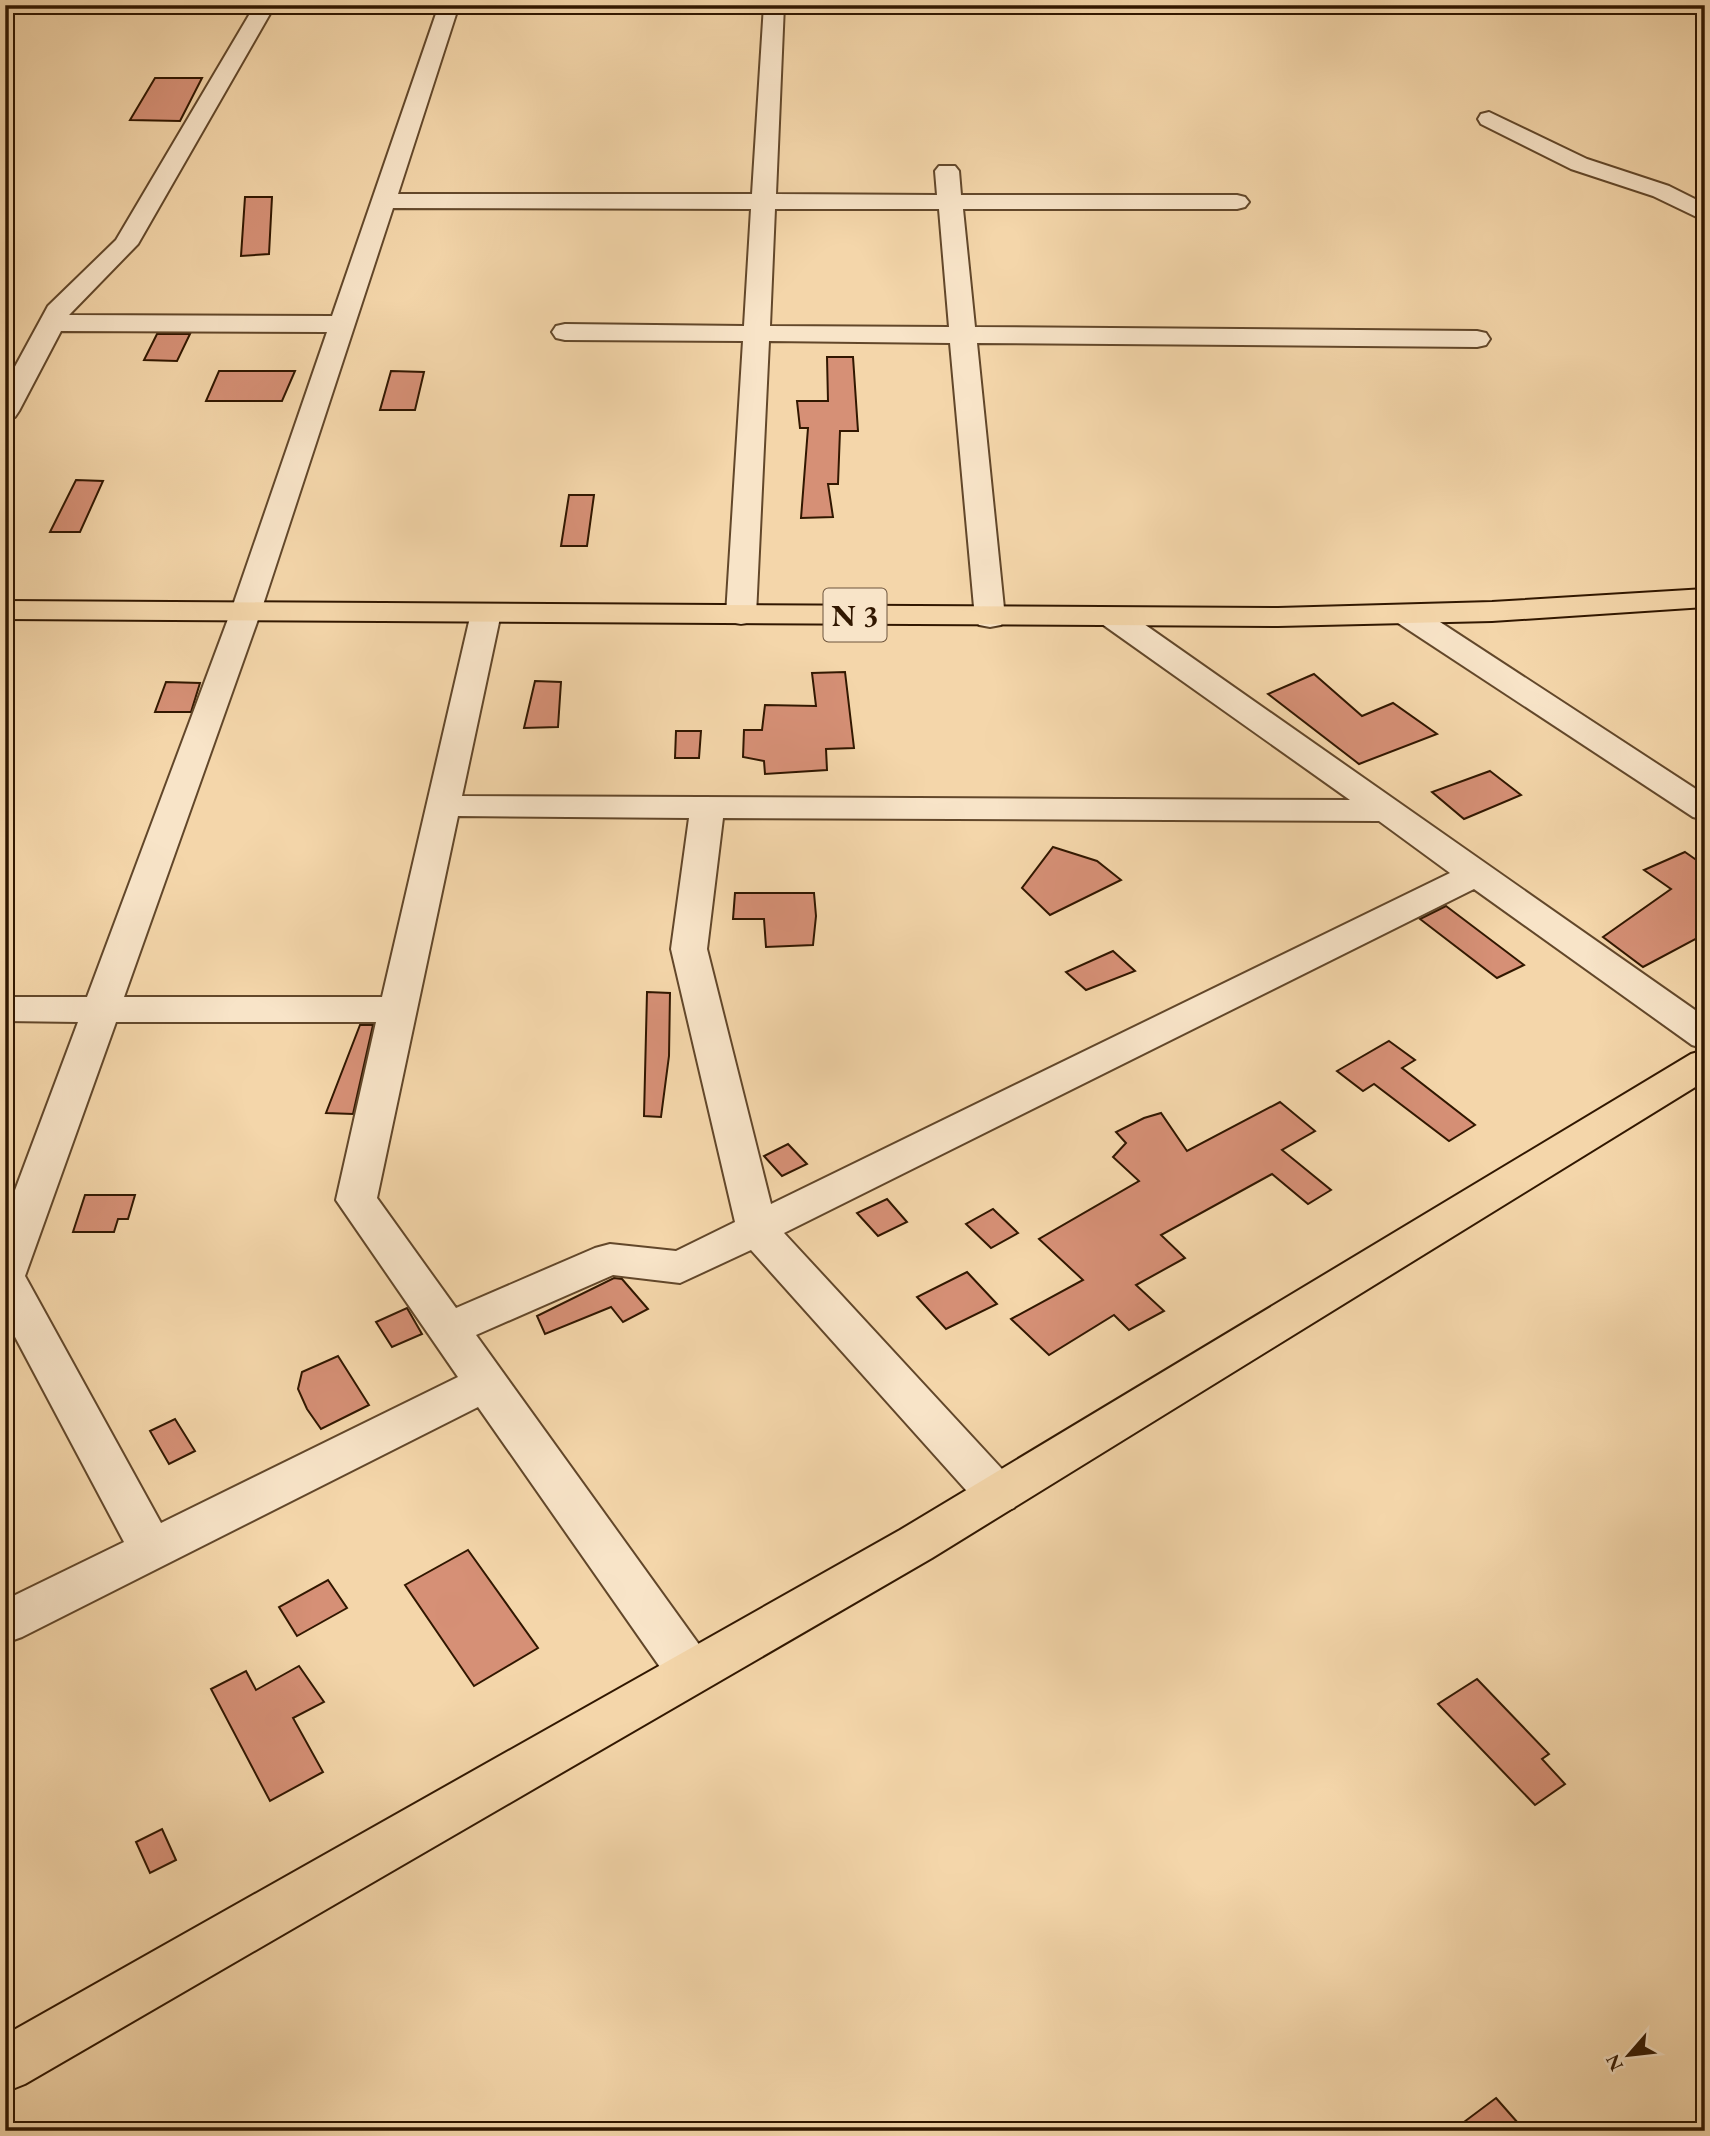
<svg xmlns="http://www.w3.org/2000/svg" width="1710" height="2136" viewBox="0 0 1710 2136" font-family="'EB Garamond',serif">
<rect width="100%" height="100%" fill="#f4d6aa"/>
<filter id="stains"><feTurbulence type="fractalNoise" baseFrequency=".00286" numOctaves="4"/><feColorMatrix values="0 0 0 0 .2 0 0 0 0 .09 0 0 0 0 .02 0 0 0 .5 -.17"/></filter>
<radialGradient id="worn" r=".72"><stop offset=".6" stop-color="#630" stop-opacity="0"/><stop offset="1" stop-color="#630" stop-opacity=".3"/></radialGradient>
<g fill="#d69076" stroke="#311700" stroke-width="2">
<path d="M 155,78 L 202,78 L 180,121 L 130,120 Z"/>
<path d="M 245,197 L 272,197 L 269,254 L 241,256 Z"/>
<path d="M 157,334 L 190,334 L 177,361 L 144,360 Z"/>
<path d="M 827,357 L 853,357 L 858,431 L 840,431 L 838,484 L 828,484 L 833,517 L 801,518 L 808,428 L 800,428 L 797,401 L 828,401 Z"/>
<path d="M 219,371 L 295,371 L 282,401 L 206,401 Z"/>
<path d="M 391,371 L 424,372 L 415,410 L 380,410 Z"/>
<path d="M 76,480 L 103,481 L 80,532 L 50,532 Z"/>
<path d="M 569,495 L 594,495 L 587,546 L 561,546 Z"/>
<path d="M 845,672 L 854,748 L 826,749 L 827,770 L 765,774 L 764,761 L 743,757 L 744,730 L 762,730 L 765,705 L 816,706 L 812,673 Z"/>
<path d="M 1314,674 L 1362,716 L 1393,703 L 1437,734 L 1359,764 L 1268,694 Z"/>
<path d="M 535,681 L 561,682 L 558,727 L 524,728 Z"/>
<path d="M 166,682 L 200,683 L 191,712 L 155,712 Z"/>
<path d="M 676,731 L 701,731 L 699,758 L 675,758 Z"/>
<path d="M 1490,771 L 1521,795 L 1464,819 L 1432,792 Z"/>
<path d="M 1053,847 L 1097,861 L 1121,880 L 1050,915 L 1022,888 Z"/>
<path d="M 1685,852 L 1705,866 L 1705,934 L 1643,967 L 1603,937 L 1671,889 L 1644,870 Z"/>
<path d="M 735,893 L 814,893 L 816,916 L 813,945 L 766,947 L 764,919 L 733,919 Z"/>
<path d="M 1446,906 L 1524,965 L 1497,978 L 1420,919 Z"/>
<path d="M 1113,951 L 1135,971 L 1086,990 L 1066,972 Z"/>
<path d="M 647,992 L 670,993 L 669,1056 L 661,1117 L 644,1116 Z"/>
<path d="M 360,1025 L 373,1025 L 353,1114 L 326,1113 Z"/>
<path d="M 1389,1041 L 1415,1060 L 1402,1068 L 1475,1125 L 1449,1141 L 1374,1084 L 1363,1091 L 1337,1071 Z"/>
<path d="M 1280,1102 L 1315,1131 L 1282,1150 L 1331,1190 L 1308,1204 L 1272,1174 L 1161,1235 L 1185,1258 L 1136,1285 L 1164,1311 L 1129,1330 L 1114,1315 L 1049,1355 L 1011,1319 L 1083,1280 L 1039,1239 L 1139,1181 L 1113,1157 L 1126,1143 L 1116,1132 L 1144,1118 L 1161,1113 L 1187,1151 Z"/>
<path d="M 788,1144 L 807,1164 L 782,1176 L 764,1156 Z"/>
<path d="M 85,1195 L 135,1195 L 128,1219 L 118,1219 L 114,1232 L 73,1232 Z"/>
<path d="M 887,1199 L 907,1222 L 878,1236 L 857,1213 Z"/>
<path d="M 993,1209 L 1018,1233 L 991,1248 L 966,1224 Z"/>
<path d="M 967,1272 L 997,1304 L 946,1329 L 917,1297 Z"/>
<path d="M 614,1278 L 622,1279 L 648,1309 L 623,1322 L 611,1307 L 545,1334 L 537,1316 Z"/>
<path d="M 407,1308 L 422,1334 L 392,1347 L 376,1322 Z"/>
<path d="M 338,1356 L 369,1405 L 321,1429 L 307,1409 L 298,1389 L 302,1372 Z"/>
<path d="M 175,1419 L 195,1451 L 169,1464 L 150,1431 Z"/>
<path d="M 468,1550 L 538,1648 L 474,1686 L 405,1585 Z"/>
<path d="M 328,1580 L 347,1608 L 297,1636 L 279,1607 Z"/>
<path d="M 299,1666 L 324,1702 L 293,1718 L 323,1772 L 270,1801 L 211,1689 L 246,1671 L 256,1690 Z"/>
<path d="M 1477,1679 L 1549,1754 L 1542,1759 L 1565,1784 L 1535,1805 L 1438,1704 Z"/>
<path d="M 162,1829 L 176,1860 L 150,1873 L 136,1842 Z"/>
<path d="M 1496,2098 L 1525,2131 L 1452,2131 Z"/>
</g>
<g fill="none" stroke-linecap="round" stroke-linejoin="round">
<g stroke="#62472a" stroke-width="4">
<g id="minor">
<path d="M 255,5 L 275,5 L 138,244 L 69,315 L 332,316 L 439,5 L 459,5 L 398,194 L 752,194 L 764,5 L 784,5 L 776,194 L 937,195 L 935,171 L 939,166 L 955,166 L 959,171 L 961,195 L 1237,195 L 1245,197 L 1249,202 L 1245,207 L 1237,209 L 963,209 L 975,327 L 1477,331 L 1486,333 L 1490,339 L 1486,345 L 1477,347 L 977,343 L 1005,618 L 1001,625 L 990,627 L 979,625 L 975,618 L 950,343 L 769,341 L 756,615 L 752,622 L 741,624 L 730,622 L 726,615 L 743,341 L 565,340 L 556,338 L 552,332 L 556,326 L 565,324 L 744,326 L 751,209 L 393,208 L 261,611 L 124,997 L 382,997 L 471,613 L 475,606 L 486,604 L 497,606 L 501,613 L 462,796 L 1350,800 L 1102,624 L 1098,617 L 1102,610 L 1113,608 L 1124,610 L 1705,1017 L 1705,1049 L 1692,1045 L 1474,889 L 784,1233 L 1014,1482 L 1021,1495 L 1014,1508 L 998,1514 L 982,1508 L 751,1250 L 680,1283 L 613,1275 L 476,1335 L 708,1657 L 715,1672 L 708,1687 L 691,1693 L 674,1687 L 478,1407 L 22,1637 L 5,1643 L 5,1600 L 124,1542 L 5,1318 L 5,1217 L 78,1022 L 5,1021 L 5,997 L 87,997 L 231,611 L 327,332 L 61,331 L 19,411 L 15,417 L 5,419 L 5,385 L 48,306 L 116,240 ZM 775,209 L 939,209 L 949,327 L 770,326 ZM 458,816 L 689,818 L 671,949 L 735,1222 L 676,1251 L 610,1244 L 595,1248 L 456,1308 L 377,1198 ZM 723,818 L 1379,821 L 1450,873 L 771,1204 L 707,949 ZM 116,1022 L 376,1022 L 336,1200 L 458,1377 L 161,1523 L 25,1276 Z"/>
<path d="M 1489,112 L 1587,159 L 1669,186 L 1705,204 L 1705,221 L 1653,196 L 1571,169 L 1481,124 L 1478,119 L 1481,114 Z"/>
<path d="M 1406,605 L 1417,607 L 1705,795 L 1705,820 L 1693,817 L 1395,621 L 1391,614 L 1395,607 Z"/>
</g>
</g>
<g stroke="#311700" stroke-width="4">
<g id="major">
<path d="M 1705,589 L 1705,607 L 1492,621 L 1278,626 L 5,619 L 5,601 L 1278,608 L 1492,602 Z"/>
<path d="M 1705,1050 L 1705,1081 L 932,1558 L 25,2084 L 5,2092 L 5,2035 L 900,1530 L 1691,1054 Z"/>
</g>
</g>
<use href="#minor" fill="#f8e4c8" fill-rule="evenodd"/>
<use href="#major" fill="#f4d6aa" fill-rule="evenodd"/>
</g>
<g text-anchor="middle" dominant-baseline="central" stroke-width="6" stroke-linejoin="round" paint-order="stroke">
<rect fill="#f8e4c8" stroke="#6d543c" stroke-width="2" x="823.5" y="588.5" width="63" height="53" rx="5"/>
<g font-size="30" font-weight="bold" fill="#311700">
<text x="855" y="615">N 3</text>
</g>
</g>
<rect width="1710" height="2136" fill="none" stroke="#f4d6aa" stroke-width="28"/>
<rect x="7" y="7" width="1696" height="2122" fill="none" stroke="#311700" stroke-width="3.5"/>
<rect x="14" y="14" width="1682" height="2108" fill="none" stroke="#311700" stroke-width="2"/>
<g transform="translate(1629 2055) rotate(242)" stroke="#f8e4c8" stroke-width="5" paint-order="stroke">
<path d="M0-5L12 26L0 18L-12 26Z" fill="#311700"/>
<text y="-10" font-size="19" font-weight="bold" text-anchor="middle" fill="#311700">N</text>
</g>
<rect width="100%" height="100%" filter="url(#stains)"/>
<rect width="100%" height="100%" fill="url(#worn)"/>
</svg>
